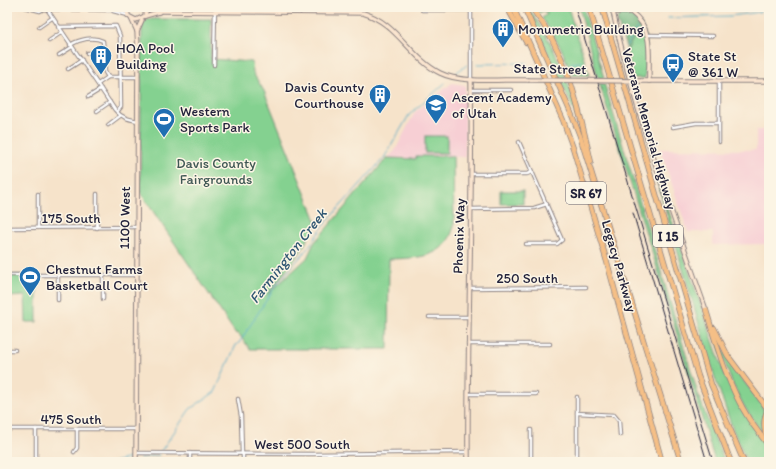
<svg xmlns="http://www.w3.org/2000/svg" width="776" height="469" viewBox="0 0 776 469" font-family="Itim,sans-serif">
<rect width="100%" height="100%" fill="#fcf5e5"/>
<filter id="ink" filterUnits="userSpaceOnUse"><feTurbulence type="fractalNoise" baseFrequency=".025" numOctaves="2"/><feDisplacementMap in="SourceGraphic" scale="8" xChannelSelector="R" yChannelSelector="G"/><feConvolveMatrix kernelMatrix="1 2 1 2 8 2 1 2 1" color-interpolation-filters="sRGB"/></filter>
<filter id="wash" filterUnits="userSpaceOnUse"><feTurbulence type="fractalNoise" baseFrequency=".012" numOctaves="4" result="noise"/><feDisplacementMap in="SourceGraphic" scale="16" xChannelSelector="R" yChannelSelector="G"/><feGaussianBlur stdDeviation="0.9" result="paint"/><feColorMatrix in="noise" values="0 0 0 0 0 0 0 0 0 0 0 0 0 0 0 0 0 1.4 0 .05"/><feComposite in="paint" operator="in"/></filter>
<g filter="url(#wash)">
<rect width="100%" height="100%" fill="#f6e3ca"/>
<g fill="#f7cfd4">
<path d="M 452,83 L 465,85 L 465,157 L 416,156 L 416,159 L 387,158 L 395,151 L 415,112 Z"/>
<path d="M 756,130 L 769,130 L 769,244 L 713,245 L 713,232 L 688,232 L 660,149 L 756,150 Z"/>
</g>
<g fill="#84d190" stroke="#537a66">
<path d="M 527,7 L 535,17 L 534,20 L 536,19 C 556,50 569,81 578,117 L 577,118 Z"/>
<path d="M 534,7 L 568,7 L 589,75 L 572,75 L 561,48 L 542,18 L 548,13 L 543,11 L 539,13 Z"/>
<path d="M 579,7 L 583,7 L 604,78 L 598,78 Z"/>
<path d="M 148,19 L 211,19 L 211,59 L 252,62 L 253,73 L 264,91 L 317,223 L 301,251 L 267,295 L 307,258 L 314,243 L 387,158 L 416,159 L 416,156 L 453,156 L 454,226 C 446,259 417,258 389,259 L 388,349 L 250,349 L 238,333 L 236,334 L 140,192 L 142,24 Z"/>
<path d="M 641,24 L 646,37 L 645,78 L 633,78 L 627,50 Z"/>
<path d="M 599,82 L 604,83 L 698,394 L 709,424 L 725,462 L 715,462 L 656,265 Z"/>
<rect x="425" y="136" width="22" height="17"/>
<path d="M 657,177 L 726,379 L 753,427 L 769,450 L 769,462 L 747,462 L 733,430 L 714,375 L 656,178 Z"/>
<rect x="501" y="191" width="22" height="13"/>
<path d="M 7,275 L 37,275 L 37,322 L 26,322 L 25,296 L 7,297 Z"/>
<path d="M 714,333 L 732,366 L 762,404 L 763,410 L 765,409 L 762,421 L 764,436 L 745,408 L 732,383 Z"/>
</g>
<path fill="#6bb37a" stroke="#466a5a" d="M 622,14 L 630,15 L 641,24 L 627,50 L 617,21 L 619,16 Z"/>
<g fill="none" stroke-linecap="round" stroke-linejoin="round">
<g stroke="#46a6c6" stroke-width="1">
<path d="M 668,18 L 730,16 L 760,12 L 764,7"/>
<path d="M 626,46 L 637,28"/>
<path d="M 571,63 L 582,62"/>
<path d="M 477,64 L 527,63"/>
<path d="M 457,72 L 467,65"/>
<path d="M 161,451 L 190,409 L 215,392 L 236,345 L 239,343 L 274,288 L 307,249 L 327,221 L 384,158 L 409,115 L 445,83"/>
<path d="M 140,458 L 159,455"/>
<path d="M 114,462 L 130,458"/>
</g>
</g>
</g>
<g filter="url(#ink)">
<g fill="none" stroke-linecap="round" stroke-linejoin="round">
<g stroke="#8c8282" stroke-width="4.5">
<g id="street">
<path d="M 25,7 L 40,11 L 44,9 L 110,10 L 124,7"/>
<path d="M 37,7 L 43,9"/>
<path d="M 47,9 L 115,110 C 122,118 128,119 138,121"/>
<path d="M 422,10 L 471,10 L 471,79"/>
<path d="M 113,11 L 128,15"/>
<path d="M 39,27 L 52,18"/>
<path d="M 58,27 L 116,26 L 120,36 L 121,107 L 117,112"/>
<path d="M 648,35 L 713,36"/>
<path d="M 49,41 L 62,32"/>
<path d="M 70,45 C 80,39 93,36 103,41 L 105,72 L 108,77"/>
<path d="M 87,53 L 105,53"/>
<path d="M 59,55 L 72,47"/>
<path d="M 214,65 L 215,7"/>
<path d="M 68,69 L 82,60"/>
<path d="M 98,84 L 108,77 L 137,77"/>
<path d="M 471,90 L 511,90"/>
<path d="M 88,97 L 101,89"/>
<path d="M 97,111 L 110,102"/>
<path d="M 108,125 L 120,116"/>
<path d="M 673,127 L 696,123 L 719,123"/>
<path d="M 519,142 L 562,240 L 557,244 L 526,244"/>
<path d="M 719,142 L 719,81"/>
<path d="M 471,174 L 527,174 L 532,172"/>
<path d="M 38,194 L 38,228"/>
<path d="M 471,209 L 534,208 L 547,204"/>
<path d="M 7,228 L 136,227"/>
<path d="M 97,228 L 97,194"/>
<path d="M 7,275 L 136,275"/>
<path d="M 58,275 L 58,300"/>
<path d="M 103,275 L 103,299"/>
<path d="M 469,288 L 586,287"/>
<path d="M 429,317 L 468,317"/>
<path d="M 468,344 L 550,344"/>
<path d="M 7,350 L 15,350"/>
<path d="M 468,394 L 536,394"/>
<path d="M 577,397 L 577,462"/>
<path d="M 238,399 L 241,416 L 242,454"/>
<path d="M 577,413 L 614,415 L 619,421 L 620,435"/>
<path d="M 7,429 L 135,429"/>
<path d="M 36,429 L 36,462"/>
<path d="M 74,452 L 77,448 L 77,429"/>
<path d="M 136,453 L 312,454 L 468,452"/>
<path d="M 190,453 L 190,462"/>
<path d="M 243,454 L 243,462"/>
<path d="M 531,462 L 531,430"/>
</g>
</g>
<g stroke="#8c8282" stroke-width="5.5">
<g id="secondary">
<path d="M 127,7 L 128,16 L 136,20 L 145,16 L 146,7"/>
<path d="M 149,7 L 161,11 L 363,13 C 396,22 410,58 440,73 C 462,84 502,79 528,80"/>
<path d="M 612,7 C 634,111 671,210 706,310"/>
<path d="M 613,12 L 631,12 C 655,30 648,54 649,81"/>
<path d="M 145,16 L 159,12"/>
<path d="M 131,18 L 137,31 L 138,49 L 136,462"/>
<path d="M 137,31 L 142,20"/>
<path d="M 641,81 L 769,81"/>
<path d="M 468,462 C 467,334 473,206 471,79"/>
</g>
</g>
<g stroke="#8c8282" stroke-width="6">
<g id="highway">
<path d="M 507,7 L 526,42"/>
<path d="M 513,7 L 563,120 L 573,148 L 607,262 L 662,462"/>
<path d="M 524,7 L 571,113 L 580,136 L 681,462"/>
<path d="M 531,7 C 568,54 578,105 591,162"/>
<path d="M 589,7 L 698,376 L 731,462"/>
<path d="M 602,7 L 711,384 L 744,462"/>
<path d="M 706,310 C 717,347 728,386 749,419 C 755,428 762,437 769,446"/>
<path d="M 714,328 L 728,356 L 764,404"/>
<path d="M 768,442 C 763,430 763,418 769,406"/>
</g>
</g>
<use href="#street" stroke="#fff" stroke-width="2.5"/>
<use href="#secondary" stroke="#fbe5cf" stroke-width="3.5"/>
<use href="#highway" stroke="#f5bf86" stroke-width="4.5"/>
<g stroke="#22223b" stroke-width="1">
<path d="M 575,7 L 713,462"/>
<path d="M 633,213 L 707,462"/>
</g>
<g stroke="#8c8282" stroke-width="5.5" stroke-linecap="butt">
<path id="secondary-bridge" d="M 528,80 L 641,81"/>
</g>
<g stroke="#8c8282" stroke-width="6" stroke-linecap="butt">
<path id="highway-bridge" d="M 764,404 L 769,411"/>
</g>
<use href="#secondary-bridge" stroke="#fbe5cf" stroke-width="3.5"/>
<use href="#highway-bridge" stroke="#f5bf86" stroke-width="4.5"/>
</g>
</g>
<defs>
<g id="building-pin" transform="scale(1.15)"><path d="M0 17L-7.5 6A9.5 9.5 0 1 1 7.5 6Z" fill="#1f6fb2" stroke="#fcf5e5"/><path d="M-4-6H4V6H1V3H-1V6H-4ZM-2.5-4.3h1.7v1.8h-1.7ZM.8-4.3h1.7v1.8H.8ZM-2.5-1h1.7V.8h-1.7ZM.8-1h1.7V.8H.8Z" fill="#fff"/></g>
<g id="bus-pin" transform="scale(1.15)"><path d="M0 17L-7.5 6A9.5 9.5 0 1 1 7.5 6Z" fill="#1f6fb2" stroke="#fcf5e5"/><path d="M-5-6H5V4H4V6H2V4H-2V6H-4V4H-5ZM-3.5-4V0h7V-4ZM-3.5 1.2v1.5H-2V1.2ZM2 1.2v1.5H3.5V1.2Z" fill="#fff"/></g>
<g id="school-pin" transform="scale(1.15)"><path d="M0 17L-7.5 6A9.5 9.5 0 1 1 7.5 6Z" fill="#1f6fb2" stroke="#fcf5e5"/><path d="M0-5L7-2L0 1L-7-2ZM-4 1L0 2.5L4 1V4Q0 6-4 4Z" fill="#fff"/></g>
<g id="stadium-pin" transform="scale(1.15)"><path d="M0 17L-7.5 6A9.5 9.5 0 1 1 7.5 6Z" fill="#1f6fb2" stroke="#fcf5e5"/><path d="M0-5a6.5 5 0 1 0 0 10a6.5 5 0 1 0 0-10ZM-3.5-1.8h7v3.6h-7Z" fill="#fff"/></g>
</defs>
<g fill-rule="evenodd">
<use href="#building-pin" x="503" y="29"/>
<use href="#building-pin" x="101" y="56"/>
<use href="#bus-pin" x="673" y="64"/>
<use href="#building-pin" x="380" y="95"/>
<use href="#school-pin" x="436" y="105"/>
<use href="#stadium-pin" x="164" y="119"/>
<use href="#stadium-pin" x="30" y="277"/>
</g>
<g text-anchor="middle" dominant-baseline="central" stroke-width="3" stroke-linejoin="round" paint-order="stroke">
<g fill="#fcf5e5" stroke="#63616e" stroke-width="1">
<rect x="566" y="182" width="40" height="22" rx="3"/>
<rect x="653" y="225" width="30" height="22" rx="3"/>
</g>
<g font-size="13" font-weight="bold" fill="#22223b">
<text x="586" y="193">SR 67</text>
<text x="668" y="236">I 15</text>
</g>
<g font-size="14" fill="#22223b" stroke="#fcf5e5" text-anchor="start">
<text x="518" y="29">Monumetric Building</text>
<text x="116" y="48">HOA Pool<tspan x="116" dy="16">Building</tspan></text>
<text x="688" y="56">State St<tspan x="688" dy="16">@ 361 W</tspan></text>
<text x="364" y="87" text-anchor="end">Davis County<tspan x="364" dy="16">Courthouse</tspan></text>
<text x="452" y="97">Ascent Academy<tspan x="452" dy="16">of Utah</tspan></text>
<text x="180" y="111">Western<tspan x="180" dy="16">Sports Park</tspan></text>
<text x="46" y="269">Chestnut Farms<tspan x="46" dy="16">Basketball Court</tspan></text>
</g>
<g font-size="14" fill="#22223b" stroke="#fcf5e5">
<text transform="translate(550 69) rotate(1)">State Street</text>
<text transform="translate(649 129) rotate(74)">Veterans Memorial Highway</text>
<text x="71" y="218">175 South</text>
<text transform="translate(125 218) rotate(-89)">1100 West</text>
<text transform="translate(459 236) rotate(-88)">Phoenix Way</text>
<text transform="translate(619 266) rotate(74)">Legacy Parkway</text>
<text x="527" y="278">250 South</text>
<text x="71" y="419">475 South</text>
<text x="302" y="444">West 500 South</text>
</g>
<g font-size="14" fill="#3f5754" stroke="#fcf5e5">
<text x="216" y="163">Davis County<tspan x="216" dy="16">Fairgrounds</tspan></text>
</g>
<g font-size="15" font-style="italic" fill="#305773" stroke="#fcf5e5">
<text transform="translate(288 256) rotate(-52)">Farmington Creek</text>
</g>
</g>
<rect width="776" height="469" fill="none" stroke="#fcf5e5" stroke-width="24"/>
</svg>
